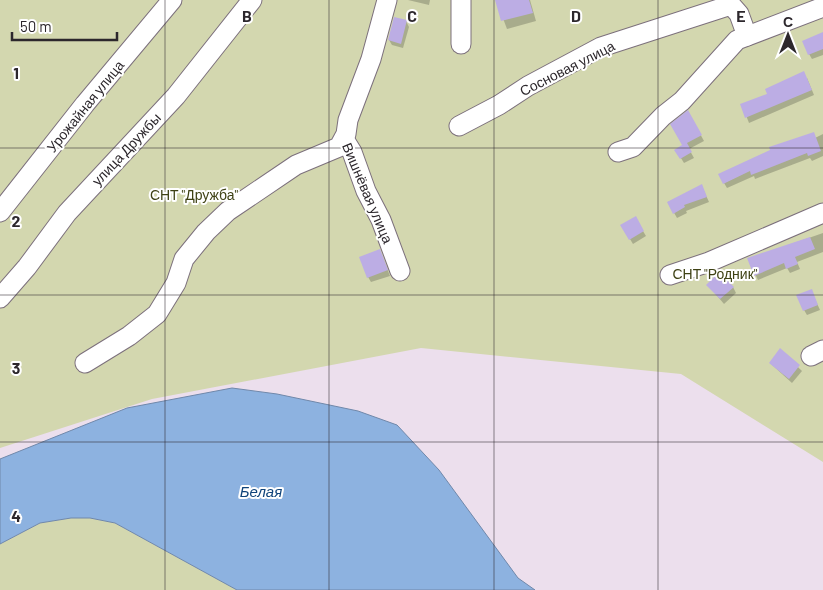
<svg xmlns="http://www.w3.org/2000/svg" width="823" height="590" viewBox="0 0 823 590" font-family="Barlow,sans-serif">
<rect width="100%" height="100%" fill="#ecdfed"/>
<g fill="#d3d7af">
<path d="M 0,0 L 823,0 L 823,462 L 681,374 L 421,348 L 152,399 L 0,448 Z"/>
<path d="M 71,518 L 90,518 L 115,523 L 237,590 L 0,590 L 0,544 L 40,523 Z"/>
</g>
<path fill="#8db2e0" stroke="#7088aa" d="M 232,388 L 277,394 L 358,411 L 397,425 L 439,470 L 518,578 L 535,590 L 237,590 L 115,523 L 90,518 L 71,518 L 40,523 L 0,544 L 0,459 L 127,408 Z"/>
<g fill="#0003">
<path d="M 408,0 L 430,0 L 429,5 Z"/>
<path d="M 496,0 L 530,0 L 536,21 L 507,29 Z"/>
<path d="M 406,21 L 409,27 L 403,48 L 392,45 L 389,40 Z"/>
<path d="M 823,36 L 823,55 L 812,59 L 809,54 Z"/>
<path d="M 807,78 L 814,95 L 749,123 L 742,105 Z"/>
<path d="M 688,112 L 704,141 L 689,149 L 694,158 L 684,163 L 676,150 L 684,146 Z"/>
<path d="M 823,134 L 823,156 L 812,161 L 810,158 L 755,179 L 754,176 L 727,188 L 724,183 Z"/>
<path d="M 704,191 L 709,202 L 686,211 L 687,213 L 677,218 L 668,202 Z"/>
<path d="M 635,218 L 646,236 L 633,244 L 622,226 Z"/>
<path d="M 823,233 L 823,252 L 797,262 L 800,269 L 790,273 L 787,268 L 758,280 L 748,259 Z"/>
<path d="M 382,256 L 390,276 L 371,282 L 368,277 Z"/>
<path d="M 708,285 L 733,287 L 736,293 L 724,304 Z"/>
<path d="M 811,290 L 820,310 L 807,315 L 804,310 Z"/>
<path d="M 780,350 L 802,371 L 792,383 L 770,363 Z"/>
</g>
<g fill="#bcade4">
<path d="M 495,0 L 529,0 L 533,13 L 501,21 Z"/>
<path d="M 394,17 L 407,20 L 401,44 L 388,40 Z"/>
<path d="M 823,32 L 823,49 L 808,55 L 802,41 Z"/>
<path d="M 804,71 L 812,90 L 745,118 L 740,104 L 767,94 L 765,89 Z"/>
<path d="M 688,110 L 702,135 L 687,143 L 692,152 L 680,159 L 674,150 L 682,145 L 670,124 Z"/>
<path d="M 814,132 L 821,151 L 808,156 L 807,153 L 751,175 L 750,171 L 723,184 L 718,174 L 770,150 L 769,147 Z"/>
<path d="M 702,184 L 707,197 L 684,205 L 685,207 L 673,214 L 667,202 Z"/>
<path d="M 636,216 L 644,231 L 629,240 L 620,225 Z"/>
<path d="M 810,237 L 815,249 L 795,257 L 798,264 L 786,269 L 784,263 L 754,276 L 747,258 Z"/>
<path d="M 380,249 L 388,270 L 367,278 L 359,257 Z"/>
<path d="M 719,272 L 734,287 L 720,299 L 706,285 Z"/>
<path d="M 812,289 L 818,305 L 803,311 L 796,295 Z"/>
<path d="M 780,348 L 800,365 L 789,379 L 769,363 Z"/>
</g>
<g fill="none" stroke-linecap="round" stroke-linejoin="round">
<g stroke="#7c707c" stroke-width="21">
<g id="minor">
<path d="M 461,0 L 461,44"/>
<path d="M 459,126 L 499,105 L 528,86 L 601,47 L 731,5 L 739,14 L 747,36"/>
<path d="M 344,139 L 352,152 L 366,191 L 381,220 L 400,271"/>
<path d="M 618,152 L 633,147 L 663,116 L 682,101 L 737,40 L 823,7"/>
<path d="M 0,212 L 85,104 L 172,0"/>
<path d="M 670,275 L 709,262 L 823,213"/>
<path d="M 0,298 L 27,267 L 67,213 L 176,96 L 252,0"/>
<path d="M 811,356 L 823,350"/>
<path d="M 85,363 L 129,336 L 157,314 L 176,283 L 184,259 L 206,232 L 228,211 L 296,165 L 339,147 L 346,134 L 348,120 L 371,59 L 387,0"/>
</g>
</g>
<use href="#minor" stroke="#fff" stroke-width="19"/>
</g>
<path fill="none" stroke="#2c272c" stroke-width="1" stroke-opacity="0.55" d="M 165,0 L 165,590M 329,0 L 329,590M 494,0 L 494,590M 658,0 L 658,590M 0,148 L 823,148M 0,295 L 823,295M 0,442 L 823,442"/>
<g text-anchor="middle" dominant-baseline="central" stroke-width="4" stroke-linejoin="round" paint-order="stroke">
<g font-size="14" fill="#2c272c" stroke="#fff">
<text transform="translate(567 68) rotate(-27)">Сосновая улица</text>
<text transform="translate(85 106) rotate(-51)">Урожайная улица</text>
<text transform="translate(126 149) rotate(-47)">улица Дружбы</text>
<text transform="translate(368 193) rotate(67)">Вишнёвая улица</text>
</g>
<g font-size="14" fill="#3e4114" stroke="#fff">
<text x="194" y="194">СНТ "Дружба"</text>
<text x="715" y="273">СНТ "Родник"</text>
</g>
<g font-size="15" font-style="italic" fill="#0f437a" stroke="#fff">
<text x="261" y="491">Белая</text>
</g>
</g>
<g font-size="16" text-anchor="middle" font-weight="bold" fill="#2c272c" stroke="#fff" stroke-width="4" stroke-linejoin="round" paint-order="stroke">
<text x="247" y="22">B</text>
<text x="412" y="22">C</text>
<text x="576" y="22">D</text>
<text x="741" y="22">E</text>
<text x="16" y="79">1</text>
<text x="16" y="227">2</text>
<text x="16" y="374">3</text>
<text x="16" y="522">4</text>
</g>
<g transform="translate(788 35)" stroke="#ffffff" stroke-width="4" paint-order="stroke">
<path d="M0-4L9 19L0 12L-9 19Z" fill="#2c272c"/>
<text y="-8" font-size="14" font-weight="bold" text-anchor="middle" fill="#2c272c">С</text>
</g>
<path d="M12 32v8h105v-8" fill="none" stroke="#2c272c" stroke-width="2.5"/>
<text x="20" y="32" font-size="15" fill="#2c272c" stroke="#ffffff" stroke-width="4" paint-order="stroke">50 m</text>
</svg>
